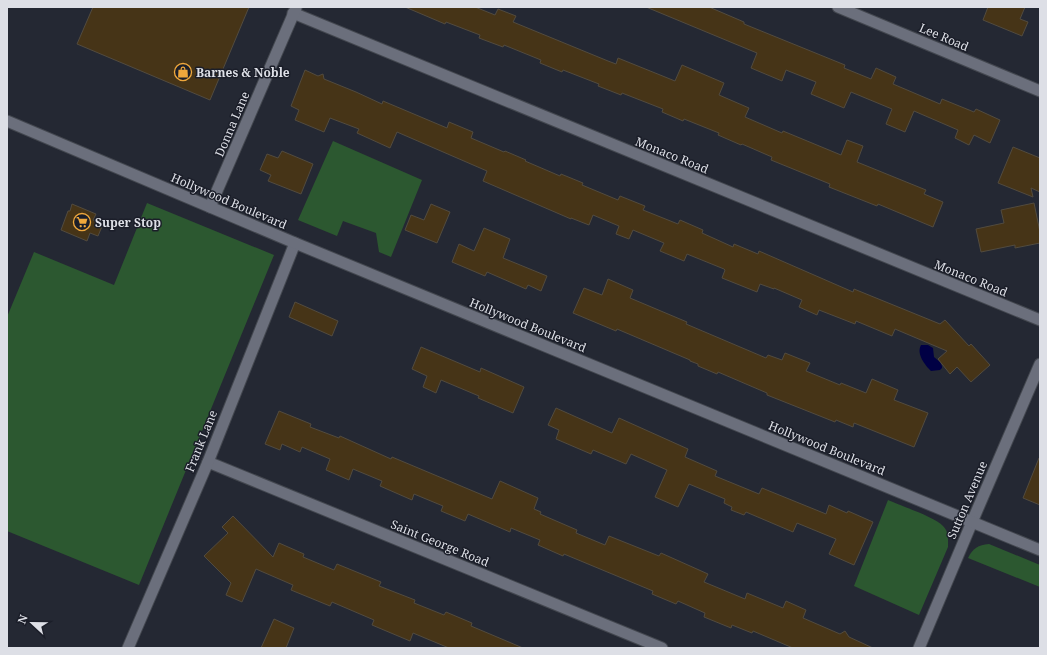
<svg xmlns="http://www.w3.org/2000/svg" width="1047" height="655" viewBox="0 0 1047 655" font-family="'Noto Serif',serif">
<rect width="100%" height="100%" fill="#242833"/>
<g fill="#2c5830">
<path d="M 333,141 L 422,180 L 391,257 L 379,252 L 376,233 L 343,221 L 337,236 L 298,220 Z"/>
<path d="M 147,203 L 274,255 L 139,585 L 7,531 L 7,317 L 34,252 L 114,285 Z"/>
<path d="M 888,500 C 901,506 935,517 943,526 C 949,532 948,539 948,547 L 919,615 L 854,586 Z"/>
<path d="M 989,544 L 1040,565 L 1040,587 L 968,558 C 973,548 978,545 989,544 Z"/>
</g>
<path fill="#004" d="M 921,345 L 928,345 L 933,348 L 934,357 L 940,362 L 942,366 L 942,368 L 940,370 L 931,371 C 925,365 916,354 921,345 Z"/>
<g fill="#463417" stroke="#524b3f">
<path d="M 93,7 L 249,7 L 210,100 L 77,44 Z"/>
<path d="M 405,7 L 475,7 L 495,15 L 498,9 L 516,16 L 513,22 L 608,61 L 616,64 L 618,58 L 675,81 L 682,65 L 724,83 L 719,95 L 749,108 L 745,117 L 782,133 L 783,131 L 841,155 L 847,140 L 863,146 L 857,162 L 926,190 L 924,194 L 943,202 L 933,227 L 878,204 L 877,206 L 829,187 L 830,184 L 771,160 L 772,157 L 742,144 L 741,145 L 718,135 L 719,133 L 684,119 L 683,121 L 662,112 L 663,109 L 622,93 L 621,95 L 598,86 L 599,84 L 563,70 L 562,72 L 540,63 L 541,60 L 504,45 L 503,47 L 479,38 L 480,35 L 446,22 L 445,24 Z"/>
<path d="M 646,7 L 709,7 L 744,22 L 744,24 L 845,65 L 844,68 L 871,79 L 876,68 L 896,77 L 893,84 L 940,104 L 942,99 L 974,112 L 976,109 L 1000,120 L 990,143 L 974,135 L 969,145 L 955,138 L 958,130 L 914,111 L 905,132 L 886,124 L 892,109 L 851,92 L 844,108 L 811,94 L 816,82 L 786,70 L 782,81 L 751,68 L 757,53 Z"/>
<path d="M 988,7 L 1025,7 L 1020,19 L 1028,22 L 1022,36 L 983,20 Z"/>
<path d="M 305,70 L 318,76 L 323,74 L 324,79 L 356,92 L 382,104 L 383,101 L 447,128 L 449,122 L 473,132 L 471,138 L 504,152 L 505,151 L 526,160 L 525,161 L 560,176 L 561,174 L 583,183 L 582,185 L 618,200 L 620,196 L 645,206 L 643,210 L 678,224 L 680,220 L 703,230 L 702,233 L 733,247 L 734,244 L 758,254 L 759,251 L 853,292 L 854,289 L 940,324 L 945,320 L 969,346 L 971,344 L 990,365 L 971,382 L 957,367 L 950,374 L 938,359 L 947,351 L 895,329 L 892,336 L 856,321 L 855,324 L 819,310 L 817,315 L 799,307 L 802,300 L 774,288 L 774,289 L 760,284 L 757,292 L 722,278 L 725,270 L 724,269 L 687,254 L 684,261 L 660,251 L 664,243 L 633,230 L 629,239 L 616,234 L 619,226 L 593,215 L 589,225 L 571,218 L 571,219 L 483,181 L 487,171 L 397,132 L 390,148 L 357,133 L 359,129 L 330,118 L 324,132 L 295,120 L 299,110 L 291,106 Z"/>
<path d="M 1013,147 L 1040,158 L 1040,192 L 1031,188 L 1033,197 L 998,183 Z"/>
<path d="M 282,151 L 313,164 L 301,194 L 268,181 L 271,175 L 260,170 L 267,154 L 278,158 Z"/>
<path d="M 1034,203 L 1040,232 L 1040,243 L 1015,248 L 1015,245 L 981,252 L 976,229 L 1004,223 L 1001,210 Z"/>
<path d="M 72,204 L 96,214 L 93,220 L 103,224 L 98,236 L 90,233 L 87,241 L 61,230 L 68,211 L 70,211 Z"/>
<path d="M 431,204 L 450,212 L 437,243 L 405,230 L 411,215 L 424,220 Z"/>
<path d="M 484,228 L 510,239 L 503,258 L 547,276 L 541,291 L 528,285 L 526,289 L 487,272 L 485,276 L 452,262 L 459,244 L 474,251 Z"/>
<path d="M 608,279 L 633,290 L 630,298 L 687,322 L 686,324 L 766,358 L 768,355 L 782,360 L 785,353 L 810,363 L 806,371 L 840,385 L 841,383 L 866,393 L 872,379 L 898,390 L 894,400 L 928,413 L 914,447 L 854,423 L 853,427 L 836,420 L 835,422 L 767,395 L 767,393 L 718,372 L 717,374 L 698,366 L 698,364 L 690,361 L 690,360 L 617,329 L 616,331 L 573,313 L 584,288 L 602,295 Z"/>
<path d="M 295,302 L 338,321 L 332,336 L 289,317 Z"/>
<path d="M 421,347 L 480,372 L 481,368 L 524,387 L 513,413 L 478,398 L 479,396 L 441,380 L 436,393 L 423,387 L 427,376 L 412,369 Z"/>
<path d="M 556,408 L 612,433 L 619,418 L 688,449 L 685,457 L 717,471 L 715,476 L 759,494 L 762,488 L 826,514 L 829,505 L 847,513 L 848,511 L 873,522 L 854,565 L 829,554 L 836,539 L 797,523 L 793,532 L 746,512 L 744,515 L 731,510 L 732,507 L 724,503 L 725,499 L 689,484 L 678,507 L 655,497 L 667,470 L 631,454 L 626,464 L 593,450 L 591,454 L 556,439 L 559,430 L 548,425 Z"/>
<path d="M 279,411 L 311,424 L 310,427 L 339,438 L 340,436 L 391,459 L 392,457 L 492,499 L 500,481 L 538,498 L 534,509 L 541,512 L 540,514 L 577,530 L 576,533 L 605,545 L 609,536 L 659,556 L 661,553 L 708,574 L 704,582 L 745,599 L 747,593 L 783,608 L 786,601 L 806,610 L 803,618 L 840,634 L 845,631 L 849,637 L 873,648 L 793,648 L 753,631 L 752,633 L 732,625 L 731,628 L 704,617 L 705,613 L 678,601 L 676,604 L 652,594 L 653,591 L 564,554 L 563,556 L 538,545 L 540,540 L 511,528 L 510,532 L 468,514 L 465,521 L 441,511 L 443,506 L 414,494 L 412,500 L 380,486 L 382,481 L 353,469 L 349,480 L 326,470 L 330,459 L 302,447 L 300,452 L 282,444 L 280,450 L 265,444 Z"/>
<path d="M 1039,458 L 1040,458 L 1040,505 L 1023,498 Z"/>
<path d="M 233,516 L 273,557 L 279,543 L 304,554 L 303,557 L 334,570 L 337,564 L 381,582 L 379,586 L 415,600 L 414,603 L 444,615 L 446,612 L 472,623 L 471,626 L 523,648 L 449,648 L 413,633 L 410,641 L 372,625 L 374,620 L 332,602 L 330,606 L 291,590 L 293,585 L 256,569 L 242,602 L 226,595 L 231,583 L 204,556 L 228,533 L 222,527 Z"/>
<path d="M 274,619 L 294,628 L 286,648 L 261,648 Z"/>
</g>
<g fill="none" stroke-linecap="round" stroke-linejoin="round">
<g stroke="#43474f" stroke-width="13">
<g id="minor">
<path d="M 838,7 L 1040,91"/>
<path d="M 293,13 L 1040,320"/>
<path d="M 210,207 L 296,8"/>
<path d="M 208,462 L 662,648"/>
<path d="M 128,648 L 208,462 L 295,243"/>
<path d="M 919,648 L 972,522 L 1040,364"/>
</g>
</g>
<g stroke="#43474f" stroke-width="13">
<path id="tertiary" d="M 7,121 L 295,243 L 1040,550"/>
</g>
<use href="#minor" stroke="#6b6f7c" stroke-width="11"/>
<use href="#tertiary" stroke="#6b6f7c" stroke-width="11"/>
</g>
<defs>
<g id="shop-ring" transform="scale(0.9)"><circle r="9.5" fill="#1b1e29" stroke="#eea73c" stroke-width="1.5"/><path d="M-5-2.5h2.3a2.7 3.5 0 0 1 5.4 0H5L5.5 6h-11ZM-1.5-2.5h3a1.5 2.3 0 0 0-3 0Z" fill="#eea73c"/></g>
<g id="supermarket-ring" transform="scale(0.9)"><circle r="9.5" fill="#1b1e29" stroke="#eea73c" stroke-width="1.5"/><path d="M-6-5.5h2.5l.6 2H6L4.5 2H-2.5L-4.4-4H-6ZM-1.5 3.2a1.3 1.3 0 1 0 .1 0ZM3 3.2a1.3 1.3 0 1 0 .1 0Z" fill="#eea73c"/></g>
</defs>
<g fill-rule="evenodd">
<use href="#shop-ring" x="183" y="72"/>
<use href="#supermarket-ring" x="82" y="222"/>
</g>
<g text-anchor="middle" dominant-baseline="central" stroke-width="3" stroke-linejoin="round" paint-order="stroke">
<g font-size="12" fill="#dddfe6" stroke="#1b1e29">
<text transform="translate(944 37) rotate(23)">Lee Road</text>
<text transform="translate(232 124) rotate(-67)">Donna Lane</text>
<text transform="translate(672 155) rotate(22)">Monaco Road</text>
<text transform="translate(229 201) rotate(23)">Hollywood Boulevard</text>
<text transform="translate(971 278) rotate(22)">Monaco Road</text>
<text transform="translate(528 325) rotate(22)">Hollywood Boulevard</text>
<text transform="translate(201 441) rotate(-68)">Frank Lane</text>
<text transform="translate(827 448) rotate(22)">Hollywood Boulevard</text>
<text transform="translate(967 500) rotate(-67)">Sutton Avenue</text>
<text transform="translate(440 543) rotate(22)">Saint George Road</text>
</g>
<g font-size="12" font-weight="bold" fill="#dddfe6" stroke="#1b1e29" text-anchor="start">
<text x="196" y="72">Barnes &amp; Noble</text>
<text x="95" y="222">Super Stop</text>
</g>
</g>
<rect width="1047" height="655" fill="none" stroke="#dddfe6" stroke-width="16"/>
<g transform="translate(32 623) rotate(292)" stroke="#1b1e29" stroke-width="3" paint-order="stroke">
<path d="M0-3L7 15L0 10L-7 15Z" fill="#dddfe6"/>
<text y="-6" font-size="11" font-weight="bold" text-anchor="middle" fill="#dddfe6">N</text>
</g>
</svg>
